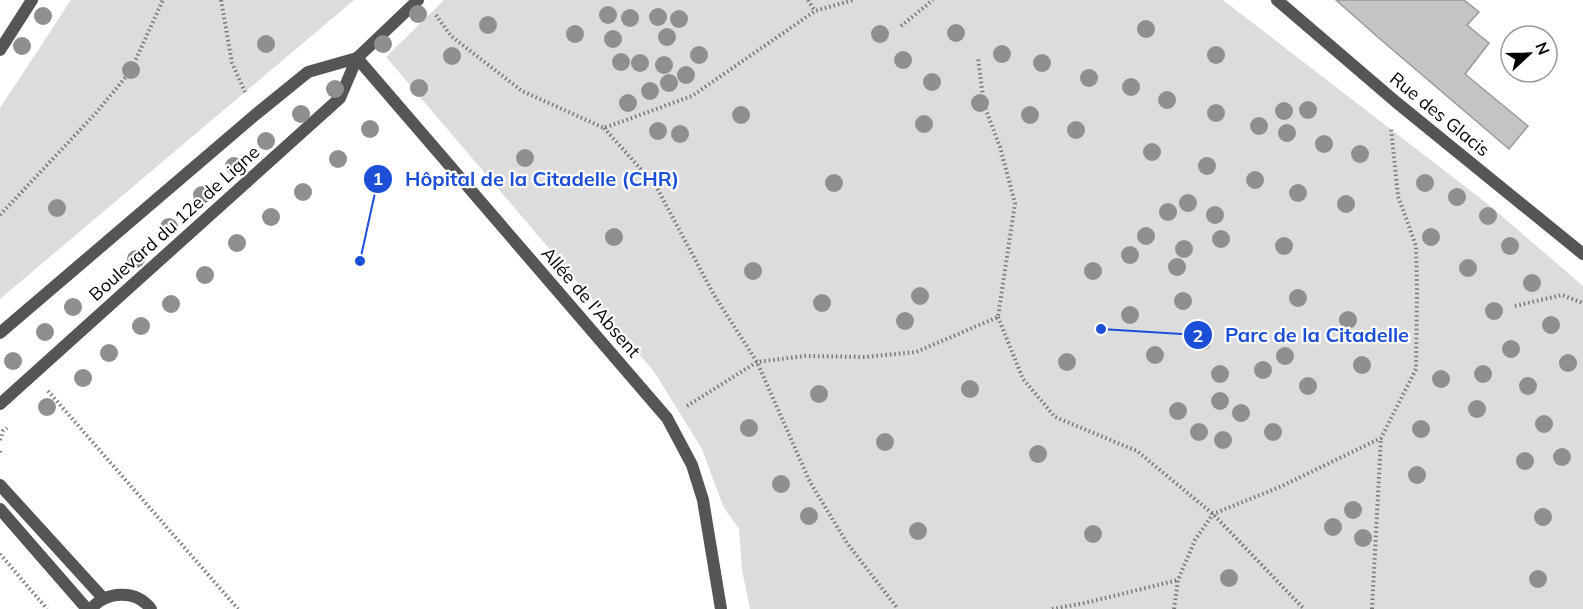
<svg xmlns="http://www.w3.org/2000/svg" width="1583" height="609" viewBox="0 0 1583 609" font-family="Mulish,sans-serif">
<rect width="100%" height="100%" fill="#fff"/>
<g fill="#dcdcdc">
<path d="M 71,0 L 354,0 L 0,299 L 0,108 Z"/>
<path d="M 444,0 L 1223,0 L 1489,205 L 1583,286 L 1583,609 L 750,609 L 742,570 L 739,529 L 723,506 L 702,449 L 655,373 L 386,57 Z"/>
</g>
<path fill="#c4c4c4" stroke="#999" stroke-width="1.5" d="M 1336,0 L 1464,0 L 1479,12 L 1467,25 L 1489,43 L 1465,74 L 1528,126 L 1509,149 L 1380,39 Z"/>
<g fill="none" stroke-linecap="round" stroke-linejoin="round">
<g stroke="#777" stroke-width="4" stroke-dasharray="1.5 3" stroke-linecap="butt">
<path d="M 221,0 L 232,63 L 245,92"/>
<path d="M 808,0 L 815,11"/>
<path d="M 436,15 L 451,36 L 522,91 L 604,128 L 692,96 L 815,11 L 853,0"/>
<path d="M 901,26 L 933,0"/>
<path d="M 604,128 L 656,186 L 714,295 L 757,362 L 810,482 L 847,543 L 898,609"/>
<path d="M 0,215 L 95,114 L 130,72 L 163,0"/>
<path d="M 1515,306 L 1562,295 L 1583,303"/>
<path d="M 998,317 L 1023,379 L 1055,417 L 1137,451 L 1213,514 L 1304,609"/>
<path d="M 48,391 L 238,609"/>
<path d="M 687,406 L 757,362 L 805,356 L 865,357 L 916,352 L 998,317 L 1015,203 L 1000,147 L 984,105 L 978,58"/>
<path d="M 0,440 L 3,431 L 7,428"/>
<path d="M 0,451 L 0,455"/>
<path d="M 0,554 L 47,609"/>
<path d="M 1052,609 L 1085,603 L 1178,580"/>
<path d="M 1174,609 L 1178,580 L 1195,540 L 1213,514 L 1282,486 L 1381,438 L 1416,369 L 1417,292 L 1416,246 L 1398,196 L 1391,128"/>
<path d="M 1372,609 L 1381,438"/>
</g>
<g stroke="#555" stroke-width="12">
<path d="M 0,485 L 103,598"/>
<path d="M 0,509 L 87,609"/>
<path d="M 91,609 C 106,591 136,589 151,609"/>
</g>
<g stroke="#555" stroke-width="12">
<path d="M 1277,0 L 1396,102 L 1583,254"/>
<path d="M 0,50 L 32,0"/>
<path d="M 357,58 L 667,418 L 692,465 L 703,500 L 721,609"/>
<path d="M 0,333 L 255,115 L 308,72 L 357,58"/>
<path d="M 0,404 L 340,98 L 357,58 L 418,0"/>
</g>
</g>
<g fill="#8f8f8f">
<circle cx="418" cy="14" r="9"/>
<circle cx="608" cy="15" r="9"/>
<circle cx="43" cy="16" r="9"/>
<circle cx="658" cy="17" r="9"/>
<circle cx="630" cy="18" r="9"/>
<circle cx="679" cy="19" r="9"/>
<circle cx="488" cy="25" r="9"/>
<circle cx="1146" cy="29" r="9"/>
<circle cx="956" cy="33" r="9"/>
<circle cx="575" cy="34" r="9"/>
<circle cx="880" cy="34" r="9"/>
<circle cx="667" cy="37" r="9"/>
<circle cx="613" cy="39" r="9"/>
<circle cx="266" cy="44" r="9"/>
<circle cx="383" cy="44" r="9"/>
<circle cx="22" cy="46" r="9"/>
<circle cx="1002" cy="54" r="9"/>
<circle cx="699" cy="55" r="9"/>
<circle cx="1216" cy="55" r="9"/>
<circle cx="452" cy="56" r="9"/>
<circle cx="903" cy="60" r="9"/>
<circle cx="621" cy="62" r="9"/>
<circle cx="640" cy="63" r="9"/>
<circle cx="1042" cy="63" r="9"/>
<circle cx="664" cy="65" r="9"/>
<circle cx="131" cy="70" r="9"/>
<circle cx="686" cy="75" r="9"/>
<circle cx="1089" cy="78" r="9"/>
<circle cx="932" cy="82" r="9"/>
<circle cx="669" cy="83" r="9"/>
<circle cx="1131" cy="87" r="9"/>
<circle cx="419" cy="88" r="9"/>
<circle cx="335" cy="89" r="9"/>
<circle cx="650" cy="91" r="9"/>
<circle cx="1167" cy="100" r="9"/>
<circle cx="628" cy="103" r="9"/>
<circle cx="980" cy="103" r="9"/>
<circle cx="1308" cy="110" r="9"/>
<circle cx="1284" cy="111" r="9"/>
<circle cx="1216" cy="113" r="9"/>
<circle cx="301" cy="114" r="9"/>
<circle cx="741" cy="115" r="9"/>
<circle cx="1030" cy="115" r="9"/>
<circle cx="924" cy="124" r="9"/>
<circle cx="1259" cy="126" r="9"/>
<circle cx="370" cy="129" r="9"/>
<circle cx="1076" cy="130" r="9"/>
<circle cx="658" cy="131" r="9"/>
<circle cx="1287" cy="133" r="9"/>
<circle cx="680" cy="134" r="9"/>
<circle cx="266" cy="141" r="9"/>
<circle cx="1324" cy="144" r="9"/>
<circle cx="1152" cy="152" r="9"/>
<circle cx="1360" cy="154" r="9"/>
<circle cx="525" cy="158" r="9"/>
<circle cx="338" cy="159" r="9"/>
<circle cx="234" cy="166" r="9"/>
<circle cx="1207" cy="166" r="9"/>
<circle cx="1255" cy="180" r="9"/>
<circle cx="834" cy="183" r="9"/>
<circle cx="1425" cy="183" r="9"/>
<circle cx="303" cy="192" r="9"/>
<circle cx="1298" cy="193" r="9"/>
<circle cx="202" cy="195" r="9"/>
<circle cx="1457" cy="197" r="9"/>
<circle cx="1188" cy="203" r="9"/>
<circle cx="1346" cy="204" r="9"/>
<circle cx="57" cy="208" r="9"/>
<circle cx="1168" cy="212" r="9"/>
<circle cx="1215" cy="215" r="9"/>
<circle cx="1488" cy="216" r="9"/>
<circle cx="271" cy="217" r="9"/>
<circle cx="169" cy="227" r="9"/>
<circle cx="1146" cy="236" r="9"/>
<circle cx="614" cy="237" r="9"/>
<circle cx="1431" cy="237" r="9"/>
<circle cx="1221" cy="239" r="9"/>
<circle cx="237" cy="243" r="9"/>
<circle cx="1284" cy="246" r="9"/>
<circle cx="1510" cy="246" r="9"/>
<circle cx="1184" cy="249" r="9"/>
<circle cx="1130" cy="255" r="9"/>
<circle cx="136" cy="259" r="9"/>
<circle cx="1177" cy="267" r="9"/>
<circle cx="1468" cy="268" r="9"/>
<circle cx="753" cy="271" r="9"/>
<circle cx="1093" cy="271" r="9"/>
<circle cx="205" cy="275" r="9"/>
<circle cx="1532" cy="283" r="9"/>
<circle cx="920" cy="296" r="9"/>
<circle cx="1298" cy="298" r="9"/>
<circle cx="1183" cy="301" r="9"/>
<circle cx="822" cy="303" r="9"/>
<circle cx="171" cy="304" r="9"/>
<circle cx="73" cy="307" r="9"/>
<circle cx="1494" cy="311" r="9"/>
<circle cx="1130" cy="315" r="9"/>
<circle cx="1348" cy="320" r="9"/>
<circle cx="905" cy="321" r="9"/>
<circle cx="1551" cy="325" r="9"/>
<circle cx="141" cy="326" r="9"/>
<circle cx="45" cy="332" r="9"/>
<circle cx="1203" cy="341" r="9"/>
<circle cx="1511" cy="349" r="9"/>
<circle cx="109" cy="353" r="9"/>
<circle cx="1155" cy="355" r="9"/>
<circle cx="1285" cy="356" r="9"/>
<circle cx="13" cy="361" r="9"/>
<circle cx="1067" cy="362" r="9"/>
<circle cx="1568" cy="363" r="9"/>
<circle cx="1362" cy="365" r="9"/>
<circle cx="1263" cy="370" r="9"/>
<circle cx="1220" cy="374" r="9"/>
<circle cx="1483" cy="374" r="9"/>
<circle cx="83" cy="378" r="9"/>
<circle cx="1441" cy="379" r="9"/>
<circle cx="1308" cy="386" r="9"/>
<circle cx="1528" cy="386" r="9"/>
<circle cx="970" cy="389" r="9"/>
<circle cx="819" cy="394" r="9"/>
<circle cx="1220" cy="401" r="9"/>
<circle cx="47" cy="407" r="9"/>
<circle cx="1477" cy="409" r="9"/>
<circle cx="1178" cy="411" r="9"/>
<circle cx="1241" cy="413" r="9"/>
<circle cx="1544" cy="424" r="9"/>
<circle cx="749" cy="428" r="9"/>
<circle cx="1421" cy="429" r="9"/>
<circle cx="1199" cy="432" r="9"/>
<circle cx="1273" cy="432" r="9"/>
<circle cx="1223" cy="440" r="9"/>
<circle cx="885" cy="442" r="9"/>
<circle cx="1038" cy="454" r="9"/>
<circle cx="1562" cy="457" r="9"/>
<circle cx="1525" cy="461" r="9"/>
<circle cx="1417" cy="475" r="9"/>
<circle cx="781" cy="484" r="9"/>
<circle cx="1353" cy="510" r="9"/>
<circle cx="809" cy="516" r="9"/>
<circle cx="1543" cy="517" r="9"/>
<circle cx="1333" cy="527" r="9"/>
<circle cx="918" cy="531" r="9"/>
<circle cx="1093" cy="534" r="9"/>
<circle cx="1363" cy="538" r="9"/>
<circle cx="1229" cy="578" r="9"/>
<circle cx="1538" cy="579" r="9"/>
</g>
<g text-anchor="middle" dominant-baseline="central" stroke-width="4.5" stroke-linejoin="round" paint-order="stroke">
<g font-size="18" fill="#000" stroke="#fff">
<text transform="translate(1440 114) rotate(39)">Rue des Glacis</text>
<text transform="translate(174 223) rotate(-42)">Boulevard du 12e de Ligne</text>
<text transform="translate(591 302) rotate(49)">Allée de l'Absent</text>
</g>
</g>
<path fill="none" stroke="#1d4ed8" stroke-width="2" d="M360 261L378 179M1101 329L1198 335"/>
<g fill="#1d4ed8" stroke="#fff" stroke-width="2">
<circle cx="360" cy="261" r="6"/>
<circle cx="1101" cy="329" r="6"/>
<circle cx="378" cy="179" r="15"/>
<circle cx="1198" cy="335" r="15"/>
</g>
<g font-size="18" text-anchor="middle" font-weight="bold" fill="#fff">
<text x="378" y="185">1</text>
<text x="1198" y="342">2</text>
</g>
<g font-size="20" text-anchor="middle" font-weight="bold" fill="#1d4ed8" stroke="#fff" stroke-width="4.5" stroke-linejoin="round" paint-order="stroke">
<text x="542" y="186">Hôpital de la Citadelle (CHR)</text>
<text x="1317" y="342">Parc de la Citadelle</text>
</g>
<g transform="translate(1529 54) rotate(68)"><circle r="28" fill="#ffffff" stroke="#999999" stroke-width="1.5"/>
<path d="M0-4.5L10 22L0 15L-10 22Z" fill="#000000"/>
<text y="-9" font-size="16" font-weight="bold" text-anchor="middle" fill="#000000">N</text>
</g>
</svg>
